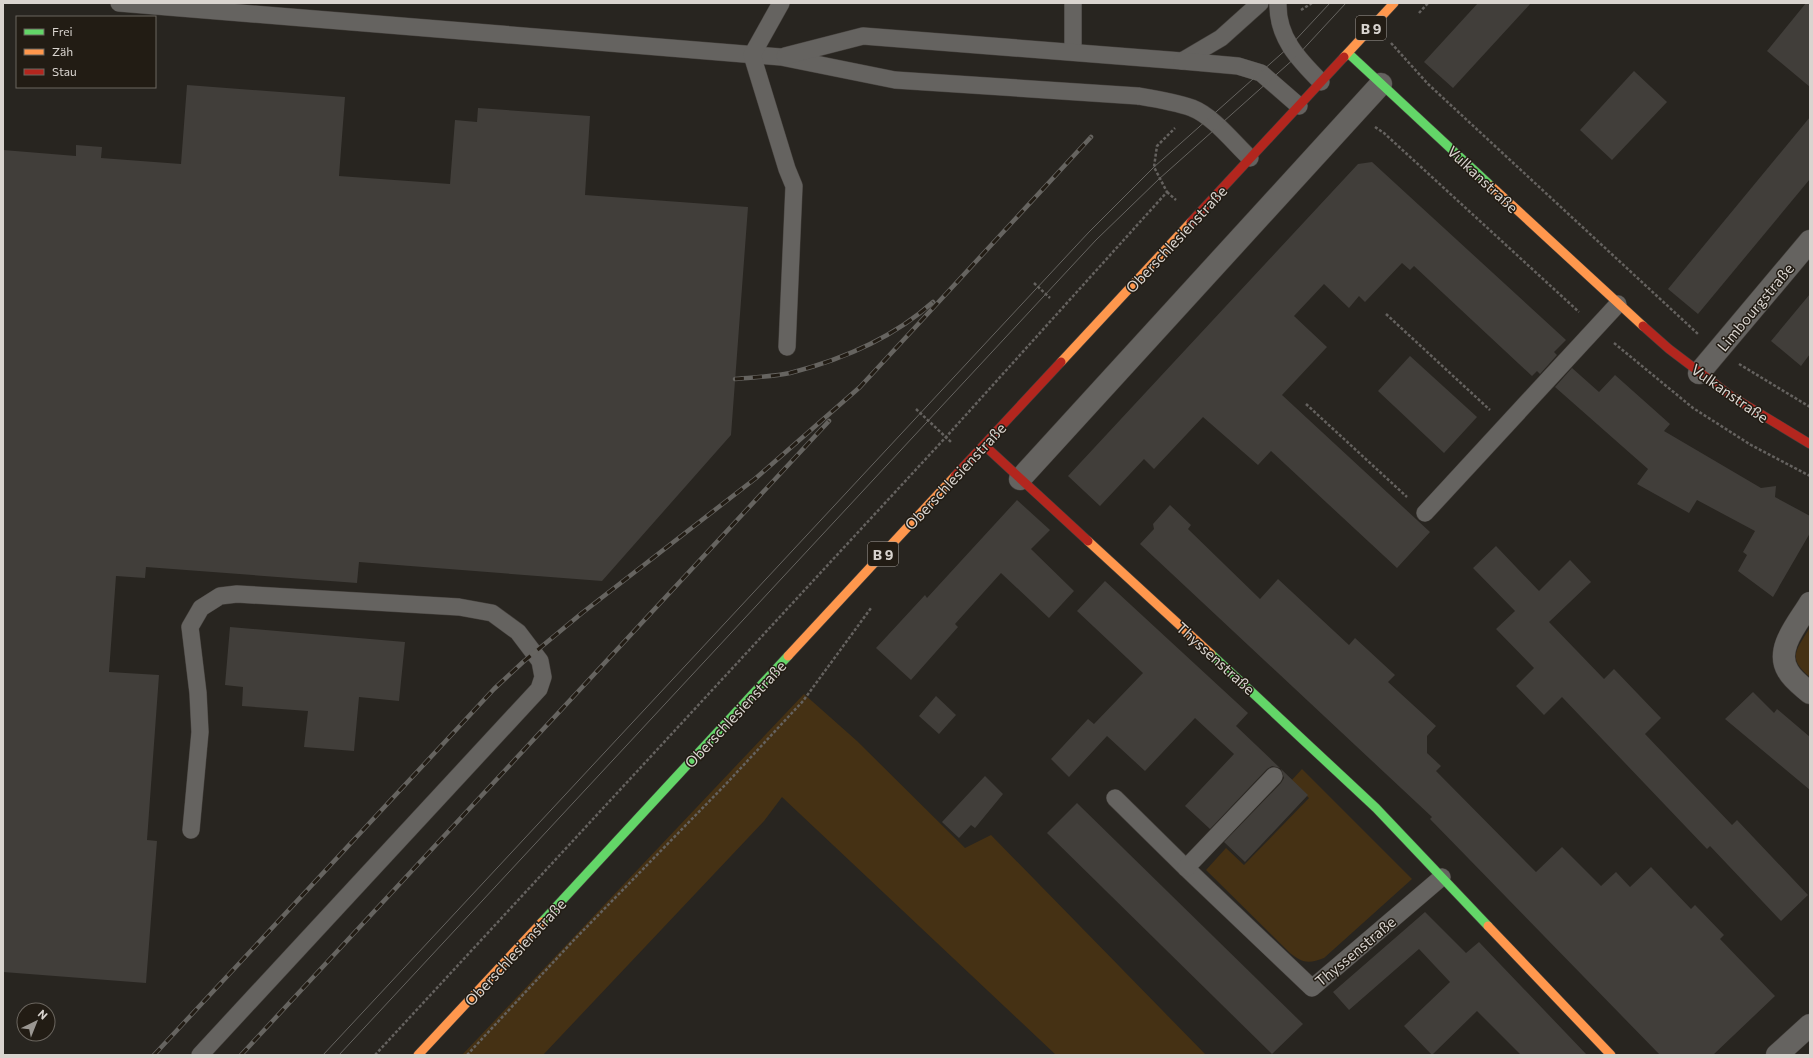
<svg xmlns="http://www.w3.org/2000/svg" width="1813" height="1058" viewBox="0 0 1813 1058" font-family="Commissioner,sans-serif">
<rect width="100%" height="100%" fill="#282520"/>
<g fill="#453114">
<path d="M 1810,627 L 1810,677 C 1786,657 1797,650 1810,627 Z"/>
<path d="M 804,694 L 857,741 L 965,848 L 991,835 L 1206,1055 L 1056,1055 L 782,797 L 764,821 L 543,1055 L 462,1055 Z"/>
<path d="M 1302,769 L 1412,879 L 1324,958 C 1309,964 1302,963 1290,953 L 1206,870 L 1226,848 L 1244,865 L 1309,798 L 1291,781 Z"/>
</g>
<g fill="#413e3a">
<path d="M 1478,3 L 1531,3 L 1453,88 L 1424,62 Z"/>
<path d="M 1806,3 L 1810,3 L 1810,87 L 1767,51 Z"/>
<path d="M 1634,71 L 1667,102 L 1612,160 L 1580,130 Z"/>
<path d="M 187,85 L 345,97 L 339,176 L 450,184 L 455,120 L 477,122 L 478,108 L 590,116 L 585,195 L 748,207 L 731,435 L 602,581 L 359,562 L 357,583 L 146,567 L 145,578 L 116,576 L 109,672 L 159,675 L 147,840 L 157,841 L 146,983 L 3,972 L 3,150 L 76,156 L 76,145 L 102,147 L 101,158 L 181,164 Z"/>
<path d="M 1810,117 L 1810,179 L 1698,314 L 1668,289 Z"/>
<path d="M 1372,162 L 1566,340 L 1554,352 L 1557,355 L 1540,374 L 1537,371 L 1532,376 L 1414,266 L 1410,270 L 1402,263 L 1365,302 L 1359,296 L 1349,308 L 1324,284 L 1294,316 L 1327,347 L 1282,395 L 1430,532 L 1397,568 L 1271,451 L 1258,465 L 1203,417 L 1154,469 L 1144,459 L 1100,506 L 1068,476 L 1358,164 Z"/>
<path d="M 1810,294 L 1810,354 L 1801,366 L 1771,341 Z"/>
<path d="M 1410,356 L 1477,417 L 1444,453 L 1378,391 Z"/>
<path d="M 1572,368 L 1599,392 L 1615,375 L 1670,424 L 1664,431 L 1761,488 L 1776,486 L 1775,497 L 1810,516 L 1810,533 L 1773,597 L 1738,571 L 1747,555 L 1743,552 L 1755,531 L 1697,500 L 1689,513 L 1637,484 L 1648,469 L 1555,387 Z"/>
<path d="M 1017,500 L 1050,530 L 1031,549 L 1074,591 L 1049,618 L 1001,573 L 955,624 L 958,627 L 911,680 L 876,648 L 925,595 L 927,598 Z"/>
<path d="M 1170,505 L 1191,525 L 1188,529 L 1260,599 L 1278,579 L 1349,645 L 1355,638 L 1395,675 L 1388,682 L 1436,726 L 1427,736 L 1427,753 L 1441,766 L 1436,771 L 1536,872 L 1562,847 L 1601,886 L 1616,872 L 1630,887 L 1651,867 L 1691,909 L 1695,905 L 1724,935 L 1720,939 L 1775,996 L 1713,1055 L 1660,1055 L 1430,819 L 1432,817 L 1140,544 L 1154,529 L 1153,524 Z"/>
<path d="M 1496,546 L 1539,591 L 1570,560 L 1591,582 L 1549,622 L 1604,679 L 1614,669 L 1661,718 L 1645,734 L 1732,825 L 1737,820 L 1808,895 L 1781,921 L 1710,846 L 1707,849 L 1562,697 L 1544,715 L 1516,686 L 1534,668 L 1496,629 L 1515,611 L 1473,568 Z"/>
<path d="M 1105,581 L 1248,713 L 1236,726 L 1280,768 L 1272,766 L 1267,769 L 1210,829 L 1185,806 L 1234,754 L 1195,718 L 1145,771 L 1107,736 L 1069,777 L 1051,759 L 1088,719 L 1094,724 L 1143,673 L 1077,611 Z"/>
<path d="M 230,627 L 405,642 L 399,701 L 359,697 L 354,751 L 304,747 L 308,711 L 242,706 L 243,687 L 225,685 Z"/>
<path d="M 1753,692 L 1774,713 L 1777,709 L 1810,737 L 1810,790 L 1725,719 Z"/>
<path d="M 936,696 L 956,715 L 939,734 L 919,716 Z"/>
<path d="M 1281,769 L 1308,795 L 1245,862 L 1224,842 L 1281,783 L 1284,778 Z"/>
<path d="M 985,776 L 1003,794 L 975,828 L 971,825 L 959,838 L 942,822 Z"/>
<path d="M 1077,803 L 1303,1024 L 1272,1054 L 1047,833 Z"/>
<path d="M 1425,912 L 1466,953 L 1479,942 L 1587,1055 L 1521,1055 L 1477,1011 L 1432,1055 L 1404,1026 L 1450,982 L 1419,949 L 1349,1010 L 1333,992 Z"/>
</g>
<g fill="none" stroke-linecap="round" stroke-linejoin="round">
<g stroke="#45413d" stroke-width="18">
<g id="lane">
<path d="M 119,3 L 781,57 L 895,80 L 1138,96 C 1156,99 1175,102 1192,108 C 1213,116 1234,143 1250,158"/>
<path d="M 781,3 L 752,55 L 787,169 L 794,186 L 787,347"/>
<path d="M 1278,3 C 1277,37 1298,59 1321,82"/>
<path d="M 1073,52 L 1073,3"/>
<path d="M 785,56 L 863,36 L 1182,61 L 1221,38 L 1260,3"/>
<path d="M 1182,61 L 1238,66 L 1261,73 L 1299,106"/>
<path d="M 1425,513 L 1618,304"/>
<path d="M 1115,798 L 1186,868 L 1312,988 L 1442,877"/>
<path d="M 191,830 L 200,732 L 198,693 L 190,627 L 201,608 L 220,596 L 237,594 L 459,607 L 492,613 L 518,632 L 540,661 L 543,677 L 539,689 L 200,1055"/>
<path d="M 1186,868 L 1274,776"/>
</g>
</g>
<g stroke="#45413d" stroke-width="23">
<g id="street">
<path d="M 1699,373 L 1810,241"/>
<path d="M 1020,479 L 1381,84"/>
<path d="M 1810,603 C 1799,622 1774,649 1788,671 C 1793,680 1802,686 1810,693"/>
<path d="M 1777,1055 L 1810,1025"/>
</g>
</g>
<g stroke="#45413d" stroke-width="10">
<g id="fast">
<path d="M 1348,53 L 1491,186"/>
<path d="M 1211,654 L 1376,808 L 1488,926"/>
<path d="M 542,922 L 788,656"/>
</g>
</g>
<g stroke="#45413d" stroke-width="10">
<g id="slow">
<path d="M 1344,57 L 1394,3"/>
<path d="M 1491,186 L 1643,326"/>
<path d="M 1061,362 L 1191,222"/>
<path d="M 1088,541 L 1211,654"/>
<path d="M 788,656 L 955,476"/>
<path d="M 1488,926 L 1611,1055"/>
<path d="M 418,1055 L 542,922"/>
</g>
</g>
<g stroke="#45413d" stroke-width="10">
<g id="jam">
<path d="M 1191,222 L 1344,57"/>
<path d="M 1643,326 L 1669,349 L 1731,396 L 1810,444"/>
<path d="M 984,445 L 1088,541"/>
<path d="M 955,476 L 1061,362"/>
</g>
</g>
<g stroke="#65625f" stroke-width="2.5" stroke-dasharray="3 2" stroke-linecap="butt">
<path d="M 1301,10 L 1312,3"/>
<path d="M 1419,13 L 1428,3"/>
<path d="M 1391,43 L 1428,84 L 1698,334"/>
<path d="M 1375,127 L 1384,133 L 1579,312"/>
<path d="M 1167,192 L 1176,200"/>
<path d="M 1034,283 L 1050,298"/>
<path d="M 1386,314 L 1490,410"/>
<path d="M 1614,343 L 1693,408 L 1751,445 L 1810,476"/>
<path d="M 1739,364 L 1810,407"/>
<path d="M 1306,404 L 1407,497"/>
<path d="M 916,409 L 951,442"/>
<path d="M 375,1055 L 946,437 L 1167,192 L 1154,167 L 1157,146 L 1175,128"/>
<path d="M 467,1055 L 573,941 L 726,784 L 803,701 L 871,608"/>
</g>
<use href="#lane" stroke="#656360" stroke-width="17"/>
<use href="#street" stroke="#656360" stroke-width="22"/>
<use href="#fast" stroke="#63d668" stroke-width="9"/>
<use href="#slow" stroke="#ff974d" stroke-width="9"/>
<use href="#jam" stroke="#b3261e" stroke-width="9"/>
<g stroke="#666460" stroke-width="1">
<path d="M 323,1055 L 1089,232 L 1154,167 L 1289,47 L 1330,3"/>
<path d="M 339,1055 L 1096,240 L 1159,179 L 1296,57 L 1346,3"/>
</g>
<g stroke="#666460" stroke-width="4.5">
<g id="rail">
<path d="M 735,379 C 753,377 772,377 790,373 C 841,360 893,338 933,302"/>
<path d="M 154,1055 L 494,689 L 523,662 L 582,613 L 756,478 L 860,387 L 1091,137"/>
<path d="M 241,1055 L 829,421"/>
</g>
</g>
<use href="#rail" stroke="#221c14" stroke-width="3" stroke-dasharray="9" stroke-linecap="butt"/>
</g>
<g text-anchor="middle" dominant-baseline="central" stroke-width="3" stroke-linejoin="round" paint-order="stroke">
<g fill="#221c14" stroke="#a29d97" stroke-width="1">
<rect x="1356" y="16" width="30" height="24" rx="3"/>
<rect x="868" y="542" width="30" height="24" rx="3"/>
</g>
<g font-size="14" font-weight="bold" fill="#d9d4cf">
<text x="1371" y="28">B 9</text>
<text x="883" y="554">B 9</text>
</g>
<g font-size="15" fill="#d9d4cf" stroke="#221c14">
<text transform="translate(1483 179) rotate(43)">Vulkanstraße</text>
<text transform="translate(1176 239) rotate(-47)">Oberschlesienstraße</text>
<text transform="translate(1755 307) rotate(-50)">Limbourgstraße</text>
<text transform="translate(1730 393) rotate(35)">Vulkanstraße</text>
<text transform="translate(955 476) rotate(-47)">Oberschlesienstraße</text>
<text transform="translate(1216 658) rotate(42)">Thyssenstraße</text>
<text transform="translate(735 714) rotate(-47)">Oberschlesienstraße</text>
<text transform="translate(1355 951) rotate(-40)">Thyssenstraße</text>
<text transform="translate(515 952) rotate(-47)">Oberschlesienstraße</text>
</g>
</g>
<rect width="1813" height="1058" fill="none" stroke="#d9d4cf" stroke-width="8"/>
<rect x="16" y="16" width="140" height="72" fill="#221c14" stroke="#6b665f"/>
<rect x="24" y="29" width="20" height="6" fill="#63d668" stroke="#6b665f"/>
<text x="52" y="36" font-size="12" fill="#d9d4cf">Frei</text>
<rect x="24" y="49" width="20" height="6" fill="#ff974d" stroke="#6b665f"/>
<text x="52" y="56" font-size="12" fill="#d9d4cf">Zäh</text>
<rect x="24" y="69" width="20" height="6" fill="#b3261e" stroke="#6b665f"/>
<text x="52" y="76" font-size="12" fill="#d9d4cf">Stau</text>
<g transform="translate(36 1022) rotate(43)"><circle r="19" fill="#221c14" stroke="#6b665f"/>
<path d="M0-3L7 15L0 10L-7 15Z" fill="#9b9792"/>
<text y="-6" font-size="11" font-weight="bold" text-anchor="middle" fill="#d9d4cf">N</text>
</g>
</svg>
